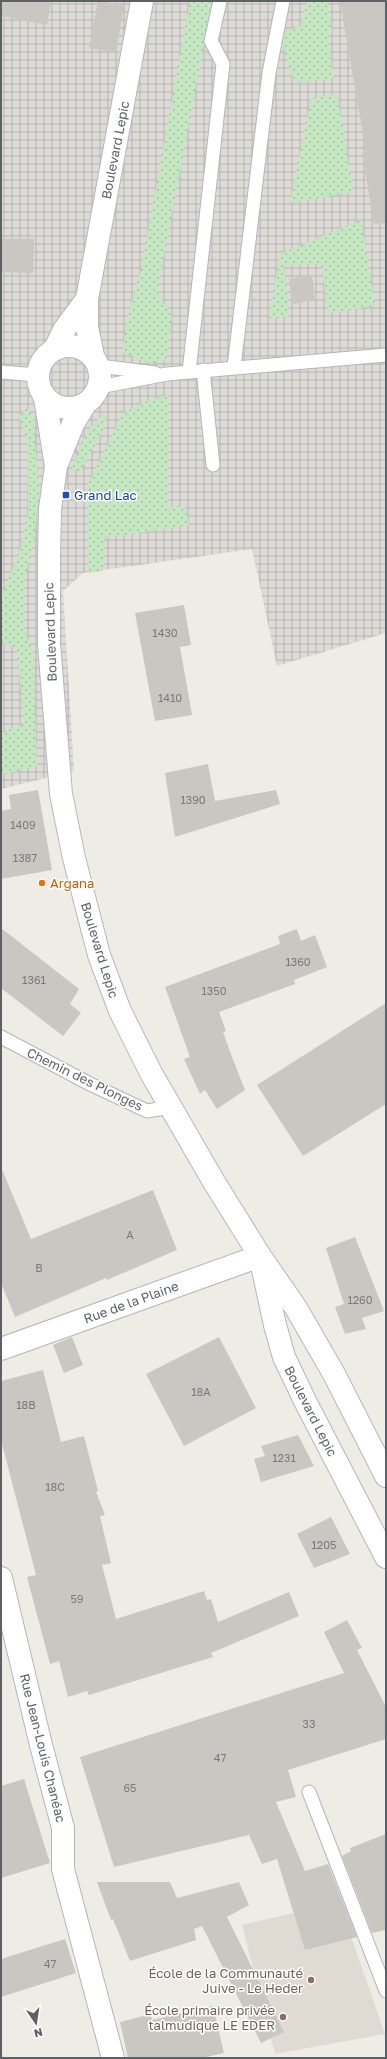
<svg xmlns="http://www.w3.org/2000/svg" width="387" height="2059" viewBox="0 0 387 2059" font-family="'Golos Text',sans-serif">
<defs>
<pattern id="industrial-grid" width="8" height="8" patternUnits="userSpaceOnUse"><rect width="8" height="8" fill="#dedbd7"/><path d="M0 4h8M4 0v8" fill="none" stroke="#b7b5b2"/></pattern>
<pattern id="grass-dots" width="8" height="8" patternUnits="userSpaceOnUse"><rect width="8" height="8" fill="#c4e7c1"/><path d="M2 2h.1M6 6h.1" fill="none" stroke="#a2bfa1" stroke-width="1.8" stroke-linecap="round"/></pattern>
</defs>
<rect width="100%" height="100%" fill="#efece5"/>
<path fill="url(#industrial-grid)" d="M 1,1 L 386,1 L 386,633 L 277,666 L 252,549 L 83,573 L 63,591 L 74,771 L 1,789 Z"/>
<path fill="#dfdbd3" d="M 339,1902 L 385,2034 L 275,2054 L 242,1925 Z"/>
<g fill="url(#grass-dots)">
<path d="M 190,1 L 212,1 L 157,292 L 172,316 L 166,360 L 151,364 L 122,352 L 128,316 L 141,270 Z"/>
<path d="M 307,1 L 327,1 L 332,31 L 327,36 L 334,78 L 301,82 L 296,81 L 292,76 L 279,33 L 301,26 Z"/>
<path d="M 337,94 L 353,192 L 290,203 L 311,99 Z"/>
<path d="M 361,220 L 375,306 L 328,313 L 321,263 L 284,266 L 289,316 L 269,319 L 280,254 Z"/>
<path d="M 168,395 L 167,507 L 185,506 L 189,525 L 104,538 L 103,571 L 88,573 L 87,487 L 123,413 L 152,399 Z"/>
<path d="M 27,408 L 33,417 L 39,490 L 34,542 L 24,581 L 24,629 L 33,652 L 37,766 L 1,775 L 1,733 L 24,724 L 17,648 L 1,643 L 1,599 L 20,550 L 28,514 L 27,440 L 19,416 Z"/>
<path d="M 107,414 L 102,432 L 80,472 L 72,468 C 80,448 86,423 107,414 Z"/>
</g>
<g fill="#cac7c2">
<path d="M 1,1 L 51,1 L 47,25 L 1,16 Z"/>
<path d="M 98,1 L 124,5 L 116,52 L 89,48 Z"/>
<path d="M 340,1 L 386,1 L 386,223 L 374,224 L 362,153 L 366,152 Z"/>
<path d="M 1,239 L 34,239 L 33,273 L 1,272 Z"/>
<path d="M 312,275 L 315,300 L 292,304 L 289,279 Z"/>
<path d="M 184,605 L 191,645 L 180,647 L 192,715 L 155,721 L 135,613 Z"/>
<path d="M 208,764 L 215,801 L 276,790 L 280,804 L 175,837 L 165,773 Z"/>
<path d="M 38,790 L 52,870 L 1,879 L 1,811 L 11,809 L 9,795 Z"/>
<path d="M 1,928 L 79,989 L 70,1004 L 81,1013 L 63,1036 L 1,988 Z"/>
<path d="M 297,929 L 301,941 L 315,935 L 327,967 L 294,980 L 295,984 L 219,1012 L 226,1031 L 223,1032 L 232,1057 L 245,1090 L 217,1109 L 205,1090 L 200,1094 L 184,1059 L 190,1057 L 165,987 L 280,944 L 278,936 Z"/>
<path d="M 386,1003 L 386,1104 L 303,1156 L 257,1085 Z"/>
<path d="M 1,1167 L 31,1239 L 153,1190 L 177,1250 L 107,1280 L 106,1278 L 15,1317 L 1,1283 Z"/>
<path d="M 355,1237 L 384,1311 L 362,1318 L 366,1329 L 345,1334 L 335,1307 L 344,1304 L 326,1248 Z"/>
<path d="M 72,1337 L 83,1365 L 64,1373 L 53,1345 Z"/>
<path d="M 219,1337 L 256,1408 L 184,1446 L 146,1374 Z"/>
<path d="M 43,1370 L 61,1442 L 84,1436 L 98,1491 L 96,1492 L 105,1515 L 100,1516 L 111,1563 L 102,1565 L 116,1619 L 204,1591 L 207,1600 L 211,1599 L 218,1622 L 289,1592 L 299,1616 L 211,1653 L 213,1657 L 89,1695 L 87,1691 L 68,1697 L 59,1661 L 50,1664 L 27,1577 L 36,1575 L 1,1440 L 1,1381 Z"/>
<path d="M 298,1435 L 314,1466 L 261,1482 L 254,1459 L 265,1456 L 261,1446 Z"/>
<path d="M 331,1517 L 350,1554 L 314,1568 L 297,1534 Z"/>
<path d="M 347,1620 L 362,1648 L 357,1650 L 386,1707 L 386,1739 L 288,1770 L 296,1797 L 276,1802 L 305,1871 L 328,1864 L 357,1937 L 305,1950 L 277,1859 L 262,1864 L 249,1835 L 114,1867 L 80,1757 L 344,1673 L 324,1632 Z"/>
<path d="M 24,1779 L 50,1863 L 1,1878 L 1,1786 Z"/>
<path d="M 386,1834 L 386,1930 L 372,1933 L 342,1856 L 351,1851 L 350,1848 Z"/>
<path d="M 97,1882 L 170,1882 L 177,1898 L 239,1882 L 249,1905 L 227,1917 L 284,2032 L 261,2043 L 202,1926 L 194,1929 L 196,1940 L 130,1961 L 113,1919 L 111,1920 Z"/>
<path d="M 65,1939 L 76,1973 L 1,1997 L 1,1959 Z"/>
<path d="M 213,2006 L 224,2053 L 202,2058 L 128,2058 L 120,2022 L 151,2014 L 152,2020 Z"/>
</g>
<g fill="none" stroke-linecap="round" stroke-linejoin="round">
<g stroke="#b2b6ba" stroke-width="15">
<g id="service">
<path d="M 99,366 L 155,373"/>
<path d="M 234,367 L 269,73 L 283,1"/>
<path d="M 203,370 L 213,465"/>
<path d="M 1,372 L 37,375"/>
<path d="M 189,372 L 223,64 L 211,41 L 220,1"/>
<path d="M 99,387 L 167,374 L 386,355"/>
<path d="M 1,1037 L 90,1084 L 147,1111 L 171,1107"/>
<path d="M 309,1792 L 386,1991"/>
</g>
</g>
<g stroke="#b2b6ba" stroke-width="24">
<g id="minor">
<path d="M 1,1349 L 260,1256 L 275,1325 L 284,1357 L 305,1401 L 386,1557"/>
<path d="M 1,1578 L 41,1745 L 63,1828 L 63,1869 L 113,2058"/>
</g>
</g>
<g stroke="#b4b8bd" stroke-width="24">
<g id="secondary">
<circle cx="69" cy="377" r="31"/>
<path d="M 55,349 L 64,330 L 87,299"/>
<path d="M 93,356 L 87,327 L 87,299 L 142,1"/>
<path d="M 45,398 L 56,466"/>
<path d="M 85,404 L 73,424 L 56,466 L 50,509 L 49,555 L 49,644 L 61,794 L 74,858 L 99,955 L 120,1011 L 151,1073 L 214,1182 L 260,1256 L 296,1308 L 334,1374 L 386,1476"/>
</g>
</g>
<use href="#service" stroke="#fff" stroke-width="13"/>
<use href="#minor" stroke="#fff" stroke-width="22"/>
<use href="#secondary" stroke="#fff" stroke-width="22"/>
</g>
<rect fill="#1a4fb4" stroke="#fff" stroke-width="1.5" x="62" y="491" width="8" height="8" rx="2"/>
<circle fill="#e8710a" stroke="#fff" stroke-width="1.5" cx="42" cy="883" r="4"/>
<g fill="#8d6e63" stroke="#fff" stroke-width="1.5">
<circle cx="311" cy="1980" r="4"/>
<circle cx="283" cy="2017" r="4"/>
</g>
<g text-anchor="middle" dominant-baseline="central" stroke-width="3" stroke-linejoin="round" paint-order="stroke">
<g font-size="11" fill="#787a7d">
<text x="165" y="632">1430</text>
<text x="170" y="697">1410</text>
<text x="193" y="799">1390</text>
<text x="23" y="824">1409</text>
<text x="25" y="857">1387</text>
<text x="298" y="961">1360</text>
<text x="34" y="979">1361</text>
<text x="214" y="990">1350</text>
<text x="130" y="1234">A</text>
<text x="39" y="1267">B</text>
<text x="360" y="1299">1260</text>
<text x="201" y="1391">18A</text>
<text x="26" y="1404">18B</text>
<text x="284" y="1457">1231</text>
<text x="55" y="1486">18C</text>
<text x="324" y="1544">1205</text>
<text x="77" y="1598">59</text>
<text x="309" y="1723">33</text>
<text x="220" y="1757">47</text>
<text x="130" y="1787">65</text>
<text x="50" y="1963">47</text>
</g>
<g font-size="13" fill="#5d6166" stroke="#fff">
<text transform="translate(115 150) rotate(-79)">Boulevard Lepic</text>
<text transform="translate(50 632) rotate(-92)">Boulevard Lepic</text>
<text transform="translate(100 950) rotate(73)">Boulevard Lepic</text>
<text transform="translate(85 1079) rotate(26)">Chemin des Plonges</text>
<text transform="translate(131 1302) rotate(-20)">Rue de la Plaine</text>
<text transform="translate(311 1411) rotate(63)">Boulevard Lepic</text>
<text transform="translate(43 1748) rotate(76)">Rue Jean-Louis Chanéac</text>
</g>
<g font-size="13" fill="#164399" stroke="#fff" text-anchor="start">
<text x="74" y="495">Grand Lac</text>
</g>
<g font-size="13" fill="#c56008" stroke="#fff" text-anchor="start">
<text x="50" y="883">Argana</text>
</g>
<g font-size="13" fill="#785e54" stroke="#fff" text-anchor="end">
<text x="303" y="1973">École de la Communauté<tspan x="303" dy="15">Juive - Le Heder</tspan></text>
<text x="275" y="2010">École primaire privée<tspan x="275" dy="15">talmudique LE EDER</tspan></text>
</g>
</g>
<rect width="387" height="2059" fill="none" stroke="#5d6166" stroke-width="4"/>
<g transform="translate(36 2023) rotate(167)" stroke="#ffffff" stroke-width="3" paint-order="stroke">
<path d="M0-3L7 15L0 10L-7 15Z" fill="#5d6166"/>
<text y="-6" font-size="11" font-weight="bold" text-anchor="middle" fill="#5d6166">N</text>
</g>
</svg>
